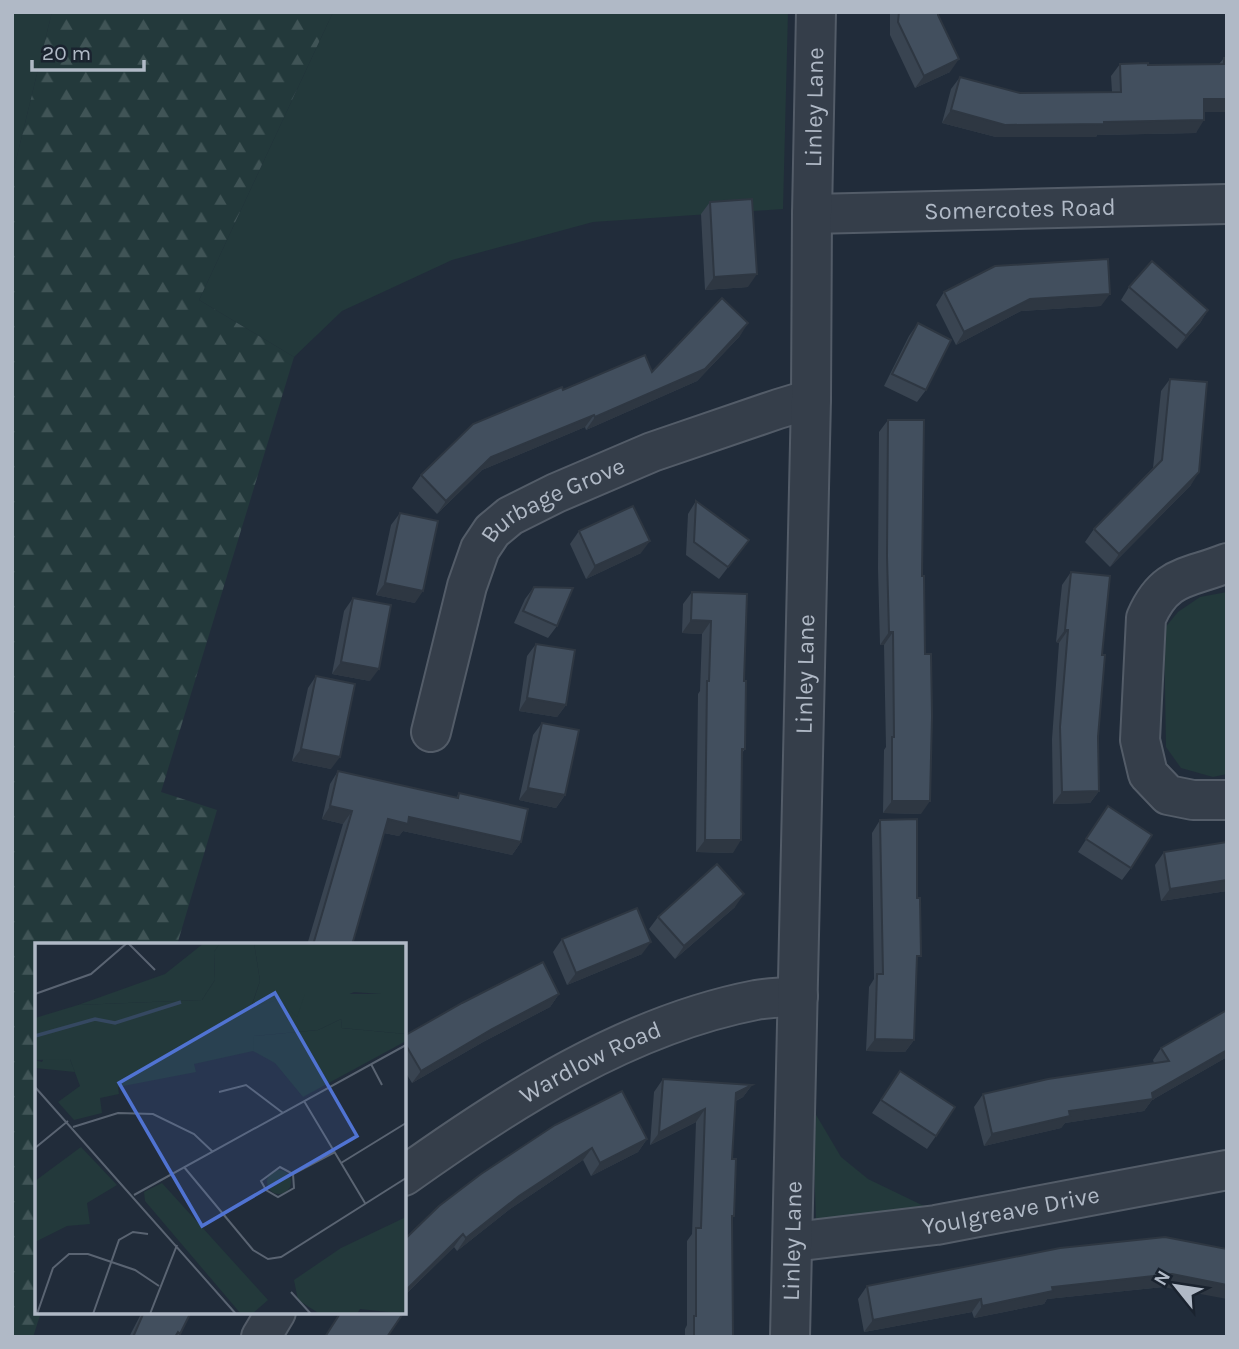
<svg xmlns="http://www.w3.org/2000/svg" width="1239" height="1349" viewBox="0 0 1239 1349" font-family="Karla,sans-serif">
<defs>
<pattern id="forest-firs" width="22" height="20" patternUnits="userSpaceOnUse" patternTransform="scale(1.75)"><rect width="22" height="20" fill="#23393b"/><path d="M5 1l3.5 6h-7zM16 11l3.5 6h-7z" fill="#405456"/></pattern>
</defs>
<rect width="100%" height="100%" fill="#212c3a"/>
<g fill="#23393b">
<path d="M 12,12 L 52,12 L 12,177 Z"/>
<path d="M 333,12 L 788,12 L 783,209 L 593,222 L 452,260 L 342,311 L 294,357 L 199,300 Z"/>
<path d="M 1227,592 L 1227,774 L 1213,777 L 1181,768 L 1166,747 L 1164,629 L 1178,612 L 1200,597 Z"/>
<path d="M 812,1108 L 841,1157 L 868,1179 L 926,1207 L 816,1219 Z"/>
</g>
<path fill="url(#forest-firs)" d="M 52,12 L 333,12 L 199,300 L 294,357 L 161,792 L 217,810 L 177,945 L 37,945 L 37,1312 L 41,1312 L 33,1337 L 12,1337 L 12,177 Z"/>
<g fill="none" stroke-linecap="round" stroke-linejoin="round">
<g stroke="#535c68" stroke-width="42">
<g id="minor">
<path id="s1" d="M 812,214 L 1227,204"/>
<path d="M 1227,563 C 1188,579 1165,574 1146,618 L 1140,740 L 1148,774 L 1168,795 L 1193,800 L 1227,800"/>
<path id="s2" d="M 431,732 L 467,586 L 480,549 L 492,531 L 510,516 L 556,493 L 652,452 L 778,409 L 811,399"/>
<path id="s3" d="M 404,1176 C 509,1101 627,1025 756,1000 C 769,998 784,997 798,996"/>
<path id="s4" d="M 793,1242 L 936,1225 L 1227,1170"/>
<path d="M 261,1337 L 276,1312"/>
</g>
</g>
<g stroke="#535c68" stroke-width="42">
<g id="tertiary">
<path id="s5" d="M 790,1337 L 811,399 L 812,214 L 816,12"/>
</g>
</g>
<use href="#minor" stroke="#353e4a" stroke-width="38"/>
<use href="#tertiary" stroke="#353e4a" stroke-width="38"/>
</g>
<g fill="#394451">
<path d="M 890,12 L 938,12 L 950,72 L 915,88 L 890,35 Z"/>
<path d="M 1224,58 L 1227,58 L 1227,112 L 1204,112 L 1196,133 L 1097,135 L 1096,137 L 996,137 L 942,123 L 951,89 L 960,77 L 1020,93 L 1112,92 L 1111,76 L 1120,64 L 1148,65 L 1219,64 Z"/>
<path d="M 710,202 L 748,287 L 705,290 L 701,214 Z"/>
<path d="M 1129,287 L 1208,310 L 1200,323 L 1177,349 L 1121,300 Z"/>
<path d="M 944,292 L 1101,306 L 1021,311 L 956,345 L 936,305 Z"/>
<path d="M 918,323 L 926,390 L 917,402 L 884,386 L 909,336 Z"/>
<path d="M 740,336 L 697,381 L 586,430 L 585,427 L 482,470 L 437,514 L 412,488 L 421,475 L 563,390 L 652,372 Z"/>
<path d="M 1170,379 L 1191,485 L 1110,567 L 1085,542 L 1094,529 L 1153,468 L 1161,391 Z"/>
<path d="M 888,420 L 922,576 L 921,814 L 883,813 L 884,750 L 886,747 L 884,645 L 880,645 L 878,568 L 879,432 Z"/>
<path d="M 696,501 L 749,540 L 719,579 L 686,555 L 688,514 Z"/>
<path d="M 400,513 L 415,603 L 376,595 L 391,525 Z"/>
<path d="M 579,531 L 641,553 L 586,579 L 570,544 Z"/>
<path d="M 1071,572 L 1102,655 L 1098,737 L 1099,791 L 1090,803 L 1053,804 L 1052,739 L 1059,643 L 1056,642 L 1062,585 Z"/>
<path d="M 534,587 L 557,626 L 548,638 L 514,623 L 525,599 Z"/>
<path d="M 692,592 L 747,594 L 744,681 L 745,749 L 742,753 L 733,853 L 696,852 L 698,694 L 700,691 L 702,634 L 682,633 L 683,604 Z"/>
<path d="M 353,598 L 370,681 L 332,674 L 344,611 Z"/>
<path d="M 536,644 L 566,705 L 557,717 L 519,711 L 527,656 Z"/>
<path d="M 316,676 L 331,769 L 292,761 L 308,688 Z"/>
<path d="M 542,723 L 565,795 L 556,808 L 519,800 L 533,735 Z"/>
<path d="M 338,771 L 456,798 L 459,793 L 521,842 L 512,855 L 403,831 L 399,836 L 384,833 L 352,945 L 307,945 L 343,824 L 322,819 L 330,784 Z"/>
<path d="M 1108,806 L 1131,868 L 1122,880 L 1078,852 Z"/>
<path d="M 880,820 L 917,961 L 914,1040 L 905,1052 L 866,1051 L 869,987 L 874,979 L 872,833 Z"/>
<path d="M 1227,842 L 1227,891 L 1161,901 L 1155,865 L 1164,852 Z"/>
<path d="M 735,907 L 675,959 L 649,929 L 658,917 Z"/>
<path d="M 562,939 L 642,954 L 567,985 L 553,952 Z"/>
<path d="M 559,994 L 550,1007 L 483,1042 L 412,1083 L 404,1070 L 404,1036 Z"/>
<path d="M 1227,1010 L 1227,1057 L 1152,1100 L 1144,1111 L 1065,1123 L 1061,1128 L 984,1146 L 974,1107 L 983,1094 L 1154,1063 L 1153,1060 L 1161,1048 Z"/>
<path d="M 900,1071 L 936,1136 L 927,1149 L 872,1113 Z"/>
<path d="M 663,1079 L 752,1085 L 743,1097 L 736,1101 L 732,1159 L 734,1216 L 732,1219 L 733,1337 L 685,1337 L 685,1329 L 687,1325 L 687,1241 L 692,1234 L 696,1122 L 650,1145 L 654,1092 Z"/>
<path d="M 555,1125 L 647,1139 L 638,1152 L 591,1176 L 583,1160 L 510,1209 L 457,1251 L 454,1247 L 404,1296 L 404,1240 Z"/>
<path d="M 867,1286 L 1163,1287 L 1047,1299 L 1044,1304 L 974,1318 L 972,1312 L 864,1332 L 858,1299 Z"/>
<path d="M 142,1312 L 191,1312 L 178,1337 L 129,1337 Z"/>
</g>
<g fill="#2e3742">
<path d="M 959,59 L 950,72 L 915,88 L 924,76 Z"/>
<path d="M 1204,99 L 1227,99 L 1227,112 L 1195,112 Z"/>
<path d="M 951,110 L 1104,122 L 1204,120 L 1196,133 L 1097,135 L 1096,137 L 996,137 L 942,123 Z"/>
<path d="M 757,274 L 748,287 L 705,290 L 714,277 Z"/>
<path d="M 1110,294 L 1101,306 L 1021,311 L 956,345 L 964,332 L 1030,299 Z"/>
<path d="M 1208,310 L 1200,323 L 1177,349 L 1186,336 Z"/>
<path d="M 748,323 L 740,336 L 697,381 L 586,430 L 595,417 Z"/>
<path d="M 594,415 L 585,427 L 482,470 L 437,514 L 446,501 L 491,457 Z"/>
<path d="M 1199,472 L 1191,485 L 1110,567 L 1119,554 Z"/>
<path d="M 650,541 L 641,553 L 586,579 L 595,566 Z"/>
<path d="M 385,583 L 423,591 L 415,603 L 376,595 Z"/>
<path d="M 691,620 L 711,621 L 702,634 L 682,633 Z"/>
<path d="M 1065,630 L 1068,630 L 1059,643 L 1056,642 Z"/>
<path d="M 889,632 L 893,632 L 884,645 L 880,645 Z"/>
<path d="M 341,662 L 379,669 L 370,681 L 332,674 Z"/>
<path d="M 527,698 L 566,705 L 557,717 L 519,711 Z"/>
<path d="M 301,749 L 340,757 L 331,769 L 292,761 Z"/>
<path d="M 528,788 L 565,795 L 556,808 L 519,800 Z"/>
<path d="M 1099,791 L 1090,803 L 1053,804 L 1062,792 Z"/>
<path d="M 892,801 L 930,801 L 921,814 L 883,813 Z"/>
<path d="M 330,806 L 352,811 L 343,824 L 322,819 Z"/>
<path d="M 409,817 L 521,842 L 512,855 L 403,831 L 399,836 L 379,832 L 388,819 Z"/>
<path d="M 705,840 L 741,840 L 733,853 L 696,852 Z"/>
<path d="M 1227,880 L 1227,891 L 1161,901 L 1170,889 Z"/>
<path d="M 744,894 L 735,907 L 675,959 L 684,946 Z"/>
<path d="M 651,942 L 642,954 L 567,985 L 576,973 Z"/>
<path d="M 559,994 L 550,1007 L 483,1042 L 412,1083 L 421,1071 L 492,1029 Z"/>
<path d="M 875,1039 L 914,1040 L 905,1052 L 866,1051 Z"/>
<path d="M 1227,1050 L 1227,1057 L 1152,1100 L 1144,1111 L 1065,1123 L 1061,1128 L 984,1146 L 992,1134 L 1069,1111 L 1152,1093 Z"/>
<path d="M 752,1085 L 743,1097 L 727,1105 L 736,1093 Z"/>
<path d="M 705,1109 L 696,1122 L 650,1145 L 659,1133 Z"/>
<path d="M 647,1139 L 638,1152 L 591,1176 L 600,1163 Z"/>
<path d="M 592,1148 L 583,1160 L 510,1209 L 457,1251 L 466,1238 L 519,1196 Z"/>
<path d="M 463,1234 L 454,1247 L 404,1296 L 404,1292 Z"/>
<path d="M 1172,1274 L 1227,1285 L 1227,1299 L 1163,1287 L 1047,1299 L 1044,1304 L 974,1318 L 982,1306 L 1052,1287 Z"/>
<path d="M 981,1299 L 972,1312 L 864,1332 L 873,1320 Z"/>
</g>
<g fill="#424f5e" stroke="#2e3742" stroke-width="2">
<path d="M 899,12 L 938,12 L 938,15 L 959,59 L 924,76 L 898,22 Z"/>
<path d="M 1224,58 L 1227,58 L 1227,99 L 1204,99 L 1204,120 L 1104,122 L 1104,124 L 1005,125 L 951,110 L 960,77 L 1020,93 L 1121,92 L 1120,64 L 1148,63 L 1148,65 L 1224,64 Z"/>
<path d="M 752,199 L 757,274 L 714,277 L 710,202 Z"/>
<path d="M 1108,259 L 1110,294 L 1030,299 L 964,332 L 944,292 L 995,266 Z"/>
<path d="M 1152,261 L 1208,310 L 1186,336 L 1129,287 Z"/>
<path d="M 722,298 L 748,323 L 705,369 L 595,417 L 594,415 L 491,457 L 446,501 L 421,475 L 473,424 L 562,387 L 563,390 L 645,355 L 652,372 Z"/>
<path d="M 918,323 L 951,340 L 926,390 L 892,374 Z"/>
<path d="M 1170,379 L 1207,382 L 1199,472 L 1119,554 L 1094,529 L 1162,460 Z"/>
<path d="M 888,420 L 924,420 L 922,576 L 924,576 L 925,654 L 931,654 L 932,716 L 930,801 L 892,801 L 892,737 L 894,737 L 893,632 L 889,632 L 887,556 Z"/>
<path d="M 696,501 L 749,540 L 728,567 L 694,542 Z"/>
<path d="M 633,506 L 650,541 L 595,566 L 579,531 Z"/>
<path d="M 400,513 L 438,521 L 423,591 L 385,583 Z"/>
<path d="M 1071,572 L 1110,576 L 1102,655 L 1105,655 L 1098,737 L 1099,791 L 1062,792 L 1060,727 L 1068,630 L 1065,630 Z"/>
<path d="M 534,587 L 573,588 L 557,626 L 523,611 Z"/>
<path d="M 692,592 L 747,594 L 744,681 L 746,681 L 745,749 L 742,749 L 741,840 L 705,840 L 707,681 L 709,681 L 711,621 L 691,620 Z"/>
<path d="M 353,598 L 391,605 L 379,669 L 341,662 Z"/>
<path d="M 536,644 L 575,650 L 566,705 L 527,698 Z"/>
<path d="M 316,676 L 355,684 L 340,757 L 301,749 Z"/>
<path d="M 542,723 L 579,730 L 565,795 L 528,788 Z"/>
<path d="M 338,771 L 458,798 L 459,793 L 528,809 L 521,842 L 409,817 L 408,824 L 388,819 L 352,945 L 313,945 L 352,811 L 330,806 Z"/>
<path d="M 1108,806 L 1152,835 L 1131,868 L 1086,839 Z"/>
<path d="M 917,819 L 917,898 L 920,898 L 921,956 L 917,956 L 914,1040 L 875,1039 L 877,974 L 883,974 L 880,820 Z"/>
<path d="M 1227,842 L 1227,880 L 1170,889 L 1164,852 Z"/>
<path d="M 717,864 L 744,894 L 684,946 L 658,917 Z"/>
<path d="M 637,908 L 651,942 L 576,973 L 562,939 Z"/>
<path d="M 543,962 L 559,994 L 492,1029 L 421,1071 L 404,1042 L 404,1036 L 462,1003 Z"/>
<path d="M 1227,1010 L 1227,1050 L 1152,1093 L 1153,1099 L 1069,1111 L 1070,1116 L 992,1134 L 983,1094 L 1048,1079 L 1169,1061 L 1161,1048 Z"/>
<path d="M 900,1071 L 955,1107 L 936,1136 L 881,1100 Z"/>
<path d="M 663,1079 L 752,1085 L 736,1093 L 732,1159 L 736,1159 L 734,1216 L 732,1216 L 733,1337 L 694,1337 L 694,1316 L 696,1316 L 696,1228 L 701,1228 L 705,1109 L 659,1133 Z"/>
<path d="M 622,1091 L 647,1139 L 600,1163 L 592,1148 L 519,1196 L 466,1238 L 463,1234 L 404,1292 L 404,1240 L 439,1206 L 481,1174 L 555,1125 Z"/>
<path d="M 1165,1237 L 1227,1249 L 1227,1285 L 1172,1274 L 1052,1287 L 1053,1291 L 982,1306 L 981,1299 L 873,1320 L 867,1286 L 1060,1248 Z"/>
<path d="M 144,1312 L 191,1312 L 180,1334 L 178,1332 L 175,1337 L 133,1337 Z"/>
<path d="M 341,1312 L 404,1312 L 387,1337 L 325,1337 Z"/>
</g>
<g text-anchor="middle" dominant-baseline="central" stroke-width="6" stroke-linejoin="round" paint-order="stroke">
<g font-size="24" fill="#b0b9c6" stroke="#1a232f">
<text stroke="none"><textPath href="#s5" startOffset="1230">Linley Lane</textPath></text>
<text stroke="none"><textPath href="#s1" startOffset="208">Somercotes Road</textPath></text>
<text stroke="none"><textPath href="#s2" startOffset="280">Burbage Grove</textPath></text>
<text stroke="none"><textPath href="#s5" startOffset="663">Linley Lane</textPath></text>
<text stroke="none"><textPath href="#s3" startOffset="219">Wardlow Road</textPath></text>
<text stroke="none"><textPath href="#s4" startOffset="220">Youlgreave Drive</textPath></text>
<text stroke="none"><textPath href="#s5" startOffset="96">Linley Lane</textPath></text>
</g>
</g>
<g transform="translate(35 943)">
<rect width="371" height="371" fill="#212c3a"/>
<path d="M 169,0 L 185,0 L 179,9 L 180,37 L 167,57 L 43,62 L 130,31 ZM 219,0 L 346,0 L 346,51 L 319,49 L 262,74 L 216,65 L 225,38 ZM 306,76 L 307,85 L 371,91 L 371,98 L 268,154 L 240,120 L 218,108 L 218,93 L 283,87 ZM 10,113 L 35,116 L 40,129 L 0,125 L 0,117 L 7,119 ZM 46,204 L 82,242 L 52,260 L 55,281 L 32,283 L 0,299 L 0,238 ZM232 239a12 12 0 1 1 24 0a12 12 0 1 1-24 0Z" fill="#23393b"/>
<path d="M 185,0 L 219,0 L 225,38 L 216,64 L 243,57 L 262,74 L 270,51 L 346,51 L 346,0 L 371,0 L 371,91 L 307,85 L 306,76 L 283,87 L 219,93 L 218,108 L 159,121 L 161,129 L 83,144 L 84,151 L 65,155 L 67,170 L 39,177 L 23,159 L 45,143 L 35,116 L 0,117 L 0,75 L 43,62 L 167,57 L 180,37 L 179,9 ZM 127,240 L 233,357 L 217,371 L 206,371 L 110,258 L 109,249 Z" fill="#23393b"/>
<path d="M 371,274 L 371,371 L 325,366 L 322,371 L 285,371 L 263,357 L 259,337 L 306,305 Z" fill="#23393b"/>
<path fill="none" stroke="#354861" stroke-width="3.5" d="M 0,93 L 60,76 L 80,80 L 146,59"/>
<path fill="none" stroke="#5a6472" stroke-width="2" d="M 93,0 L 120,27M 0,51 L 56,31 L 92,0M 336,121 L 347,142M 0,144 L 201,371M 184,149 L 211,142 L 248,170M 269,158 L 330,260M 38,184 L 83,170 L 118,171 L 159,191 L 178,209M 0,205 L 33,178M 306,220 L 371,180M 149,224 L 218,307 L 233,316 L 246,314 L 371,235M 258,231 L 245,224 L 226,238 L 231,247 L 243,254 L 259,245 L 258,231 L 300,209M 99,252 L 371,102M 256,349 L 276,371M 2,371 L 18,325 L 34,311 L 53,311 L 100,327 L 124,343M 58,371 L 84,297 L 98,289 L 113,291M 115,371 L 142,302"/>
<path fill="#5073d2" fill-opacity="0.15" stroke="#5073d2" stroke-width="3.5" d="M 240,50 L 322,193 L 167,283 L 84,140 Z"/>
<rect width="371" height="371" fill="none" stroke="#b0b9c6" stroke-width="3.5"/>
</g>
<rect width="1239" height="1349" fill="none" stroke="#b0b9c6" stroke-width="28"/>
<g transform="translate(1176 1286) rotate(300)" stroke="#1a232f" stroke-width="5" paint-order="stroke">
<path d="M0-5L12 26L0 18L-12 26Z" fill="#b0b9c6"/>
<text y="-10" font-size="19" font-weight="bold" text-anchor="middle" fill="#b0b9c6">N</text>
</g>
<path d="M32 60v10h112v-10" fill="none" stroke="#b0b9c6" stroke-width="3.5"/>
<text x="42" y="60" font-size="21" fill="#b0b9c6" stroke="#1a232f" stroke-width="5" paint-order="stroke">20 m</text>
</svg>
